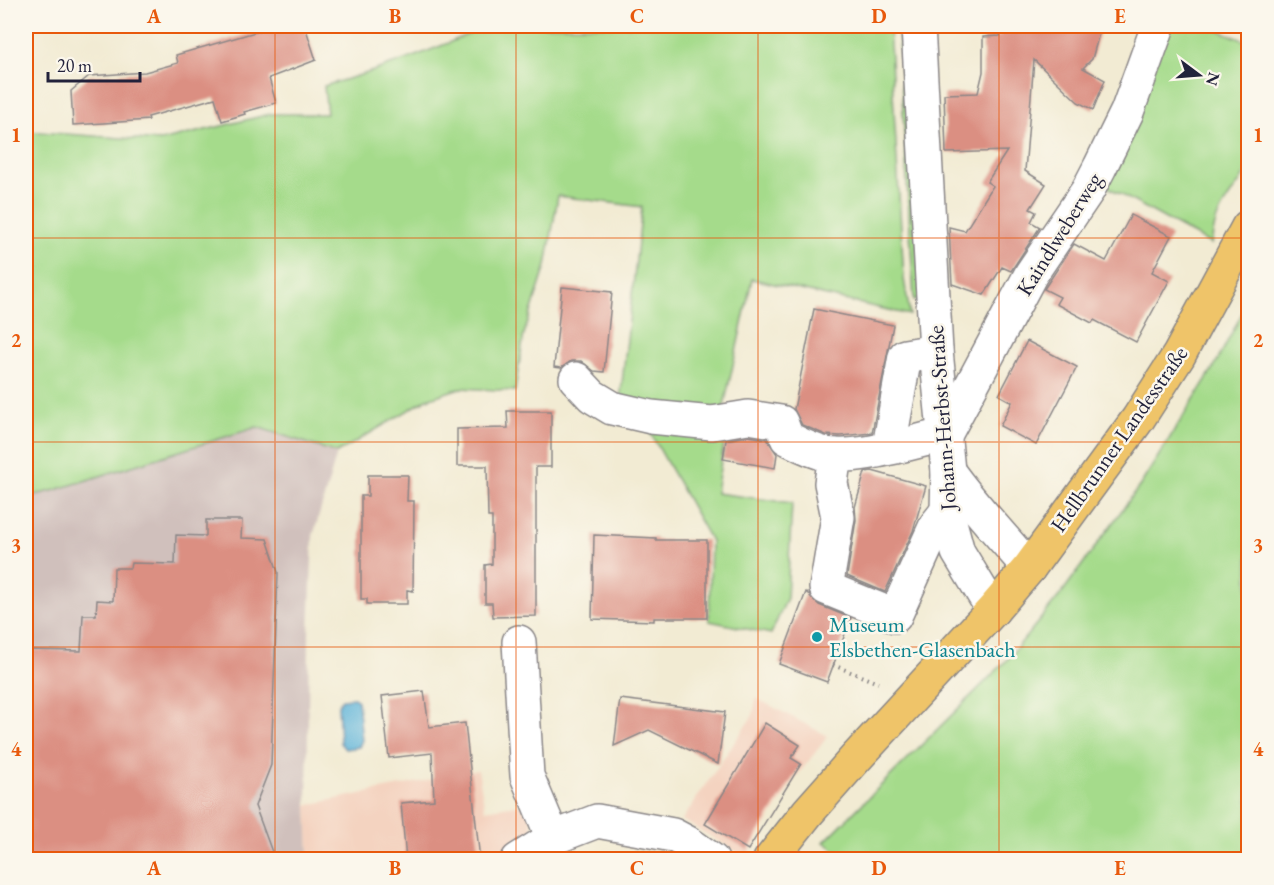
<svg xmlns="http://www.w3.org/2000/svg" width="1274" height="885" viewBox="0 0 1274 885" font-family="'EB Garamond',serif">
<rect width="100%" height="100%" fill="#fbf7ec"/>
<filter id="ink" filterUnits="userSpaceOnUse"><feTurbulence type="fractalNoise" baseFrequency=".0167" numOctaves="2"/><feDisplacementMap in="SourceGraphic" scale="12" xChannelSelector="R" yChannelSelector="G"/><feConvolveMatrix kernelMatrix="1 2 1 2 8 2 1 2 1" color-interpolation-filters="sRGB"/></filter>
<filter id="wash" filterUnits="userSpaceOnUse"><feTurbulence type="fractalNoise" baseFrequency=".008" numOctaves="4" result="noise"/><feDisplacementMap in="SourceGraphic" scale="24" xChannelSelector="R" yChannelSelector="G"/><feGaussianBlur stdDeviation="1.35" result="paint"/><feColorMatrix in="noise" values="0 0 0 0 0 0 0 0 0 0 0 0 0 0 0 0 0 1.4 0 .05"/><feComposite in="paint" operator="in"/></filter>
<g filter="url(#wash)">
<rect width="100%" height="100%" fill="#f2ebd3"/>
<g fill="#f4d3c0">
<path d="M 756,698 L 828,736 L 794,780 L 746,857 L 682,820 L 753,715 Z"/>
<path d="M 478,770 L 485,810 L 528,803 L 533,835 L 493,859 L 319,859 L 309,858 L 307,805 Z"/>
</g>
<path fill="#d0c0bc" d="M 257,427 L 337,453 L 313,536 L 309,632 L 307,805 L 309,859 L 26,859 L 26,497 L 52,491 Z"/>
<g fill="#a5db8b" stroke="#647e63" stroke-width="1.5">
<path d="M 487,26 L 889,26 L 904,279 L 910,315 L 752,279 L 722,415 L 620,401 L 642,207 L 558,196 L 546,266 L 524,334 L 515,391 L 460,388 L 427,399 L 337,453 L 257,427 L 52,491 L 26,497 L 26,131 L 161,141 L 270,114 L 327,114 L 324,86 C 382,70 433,51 487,26 Z"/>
<path d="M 898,26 L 905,26 L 920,298 L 914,300 Z"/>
<path d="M 1168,26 L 1208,26 L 1248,42 L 1248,167 C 1240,185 1225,199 1218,216 C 1214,224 1213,235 1211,244 L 1102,184 Z"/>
<path d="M 1248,302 L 1248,859 L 850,860 L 824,842 L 1006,661 L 1061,594 L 1141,484 L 1214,367 Z"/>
<path d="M 646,425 L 726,430 L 716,493 L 792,503 L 787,598 L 771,634 L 709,621 L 711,541 Z"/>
</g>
<path fill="#5bb2d8" stroke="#3e6a8a" stroke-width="1.5" d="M 354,698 L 358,701 L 362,740 L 359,747 L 345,749 L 340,743 L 338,705 L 342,699 Z"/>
<g id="blocks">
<g fill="#db8f82">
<path d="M 276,26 L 305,26 L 316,60 L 269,78 L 276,103 L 244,112 L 245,114 L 222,121 L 215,98 L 148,117 L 149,120 L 73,125 L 71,91 L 89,76 L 145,72 L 178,63 L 176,55 Z"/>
<path d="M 998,26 L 1101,26 L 1092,59 L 1083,68 L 1105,80 L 1093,110 L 1078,102 L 1034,60 L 1025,171 L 1046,184 L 1030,209 L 1036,212 L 1031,222 L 1040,227 L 1011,271 L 1002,267 L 984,295 L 952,284 L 949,227 L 965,231 L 993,186 L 987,182 L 1007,151 L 946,153 L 944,94 L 978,93 L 983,72 L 983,37 L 1000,36 L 1001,28 Z"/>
<path d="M 1131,215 L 1171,236 L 1152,272 L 1169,281 L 1136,342 L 1094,320 L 1092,323 L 1056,304 L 1060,297 L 1044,289 L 1074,244 L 1106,261 Z"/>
<path d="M 562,287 L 612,292 L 604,372 L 594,371 L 581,361 L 571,361 L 561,368 L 554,367 Z"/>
<path d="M 814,309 L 893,325 L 872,433 L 840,436 L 826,435 L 802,425 L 794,409 Z"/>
<path d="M 1027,341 L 1077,367 L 1036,445 L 1000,426 L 1012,402 L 999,395 Z"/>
<path d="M 507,411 L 551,411 L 551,467 L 536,467 L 536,616 L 493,617 L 492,603 L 485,603 L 485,565 L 492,564 L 492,517 L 488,517 L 487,466 L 457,466 L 457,429 L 508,428 Z"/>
<path d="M 748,436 L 767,439 L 777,454 L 775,468 L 723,459 L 726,440 Z"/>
<path d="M 872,471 L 926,486 L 913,531 L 885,592 L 847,576 L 856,520 L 855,507 L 865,472 Z"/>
<path d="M 368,475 L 408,475 L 407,501 L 414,501 L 413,591 L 407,590 L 407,604 L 367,604 L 367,599 L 361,599 L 361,496 L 368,496 Z"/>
<path d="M 206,520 L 242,520 L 241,538 L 267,539 L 278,572 L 271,765 L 255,806 L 275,860 L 26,860 L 26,650 L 81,651 L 83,615 L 96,615 L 97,600 L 113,601 L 114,568 L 130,568 L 131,563 L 175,564 L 176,535 L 206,536 Z"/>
<path d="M 594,535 L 656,538 L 656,540 L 707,540 L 707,618 L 654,618 L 654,621 L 592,619 Z"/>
<path d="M 806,592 L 819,605 L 851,618 L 827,682 L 779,664 Z"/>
<path d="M 424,691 L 429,727 L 465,723 L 480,860 L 406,860 L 401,803 L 434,800 L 432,753 L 389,758 L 382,696 Z"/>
<path d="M 620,699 L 725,712 L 718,764 L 649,730 L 614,746 Z"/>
<path d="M 765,723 L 800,745 L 791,758 L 801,764 L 748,850 L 705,824 Z"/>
</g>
</g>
</g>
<g filter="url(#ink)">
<use href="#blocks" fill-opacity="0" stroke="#8a8687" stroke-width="1.5"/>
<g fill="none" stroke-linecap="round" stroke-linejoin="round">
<g stroke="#8a8687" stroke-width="36">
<g id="minor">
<path d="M 918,26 L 936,351 L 948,471 L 947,511 L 958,552 L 993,610"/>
<path d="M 576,379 L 592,396 L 612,408 L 651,417 L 712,423 L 748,417 L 781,422 L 787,438 C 799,444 812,451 826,454 C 859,460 911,442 945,435 L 1031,274 L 1088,190 L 1100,167 L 1127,112 L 1158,26"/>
<path d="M 889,447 L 905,356 L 936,351"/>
<path d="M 835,455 L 831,483 L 838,517 L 826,588 L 895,616 L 936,525 L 947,511"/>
<path d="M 948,471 C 973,506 1002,536 1029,568"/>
<path d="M 519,642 L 527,776 L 553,838"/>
<path d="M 518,860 L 553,838 L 597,821 L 673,835 L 688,843 L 712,860"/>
</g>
</g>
<g stroke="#8a8687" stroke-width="36">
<path id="major" d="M 770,860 L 808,812 L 855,759 L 993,610 L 1029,568 L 1138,419 L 1179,355 L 1248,227"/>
</g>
<g stroke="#8a8687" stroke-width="4" stroke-dasharray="1.5 4.5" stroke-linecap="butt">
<path d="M 979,26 L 992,29"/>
<path d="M 833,665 L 878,683"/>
</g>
<use href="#minor" stroke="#fff" stroke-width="33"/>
<use href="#major" stroke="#efc469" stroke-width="33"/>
</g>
</g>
<path fill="none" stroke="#e8590c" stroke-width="1.5" stroke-opacity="0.55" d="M 275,26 L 275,860M 516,26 L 516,860M 758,26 L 758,860M 999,26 L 999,860M 26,238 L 1248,238M 26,442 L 1248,442M 26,647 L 1248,647"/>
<circle fill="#0f9aa8" stroke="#fbf7ec" stroke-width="2" cx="817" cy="637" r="6"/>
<g text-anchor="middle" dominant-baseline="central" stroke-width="5" stroke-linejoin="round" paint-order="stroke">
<g font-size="22" fill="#22223b" stroke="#fbf7ec">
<text transform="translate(1059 234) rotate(-58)">Kaindlweberweg</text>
<text transform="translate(942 418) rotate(-94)">Johann-Herbst-Straße</text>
<text transform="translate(1119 439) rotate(-55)">Hellbrunner Landesstraße</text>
</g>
<g font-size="22" fill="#0d838f" stroke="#fbf7ec" text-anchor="start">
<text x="829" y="624">Museum<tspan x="829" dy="25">Elsbethen-Glasenbach</tspan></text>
</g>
</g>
<rect width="1274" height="885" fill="none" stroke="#fbf7ec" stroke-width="66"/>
<g transform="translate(1199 75) rotate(106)" stroke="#fbf7ec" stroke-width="4.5" paint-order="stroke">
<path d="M0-4.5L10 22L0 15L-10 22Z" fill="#22223b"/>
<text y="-9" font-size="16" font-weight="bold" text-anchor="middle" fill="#22223b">N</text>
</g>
<path d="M48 72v9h92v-9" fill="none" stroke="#22223b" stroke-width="3"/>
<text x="57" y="72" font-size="18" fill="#22223b" stroke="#fbf7ec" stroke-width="4.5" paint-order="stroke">20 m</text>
<rect x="33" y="33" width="1208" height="819" fill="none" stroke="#e8590c" stroke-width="2"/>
<g font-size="20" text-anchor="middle" font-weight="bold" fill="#e8590c">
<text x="154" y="23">A</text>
<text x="395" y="23">B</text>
<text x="637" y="23">C</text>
<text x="879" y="23">D</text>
<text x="1120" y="23">E</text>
<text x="16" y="142">1</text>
<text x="1258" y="142">1</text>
<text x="16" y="347">2</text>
<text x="1258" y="347">2</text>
<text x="16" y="552">3</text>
<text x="1258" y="552">3</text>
<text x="16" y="756">4</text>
<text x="1258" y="756">4</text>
<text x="154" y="875">A</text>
<text x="395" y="875">B</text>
<text x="637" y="875">C</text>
<text x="879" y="875">D</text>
<text x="1120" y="875">E</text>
</g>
</svg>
